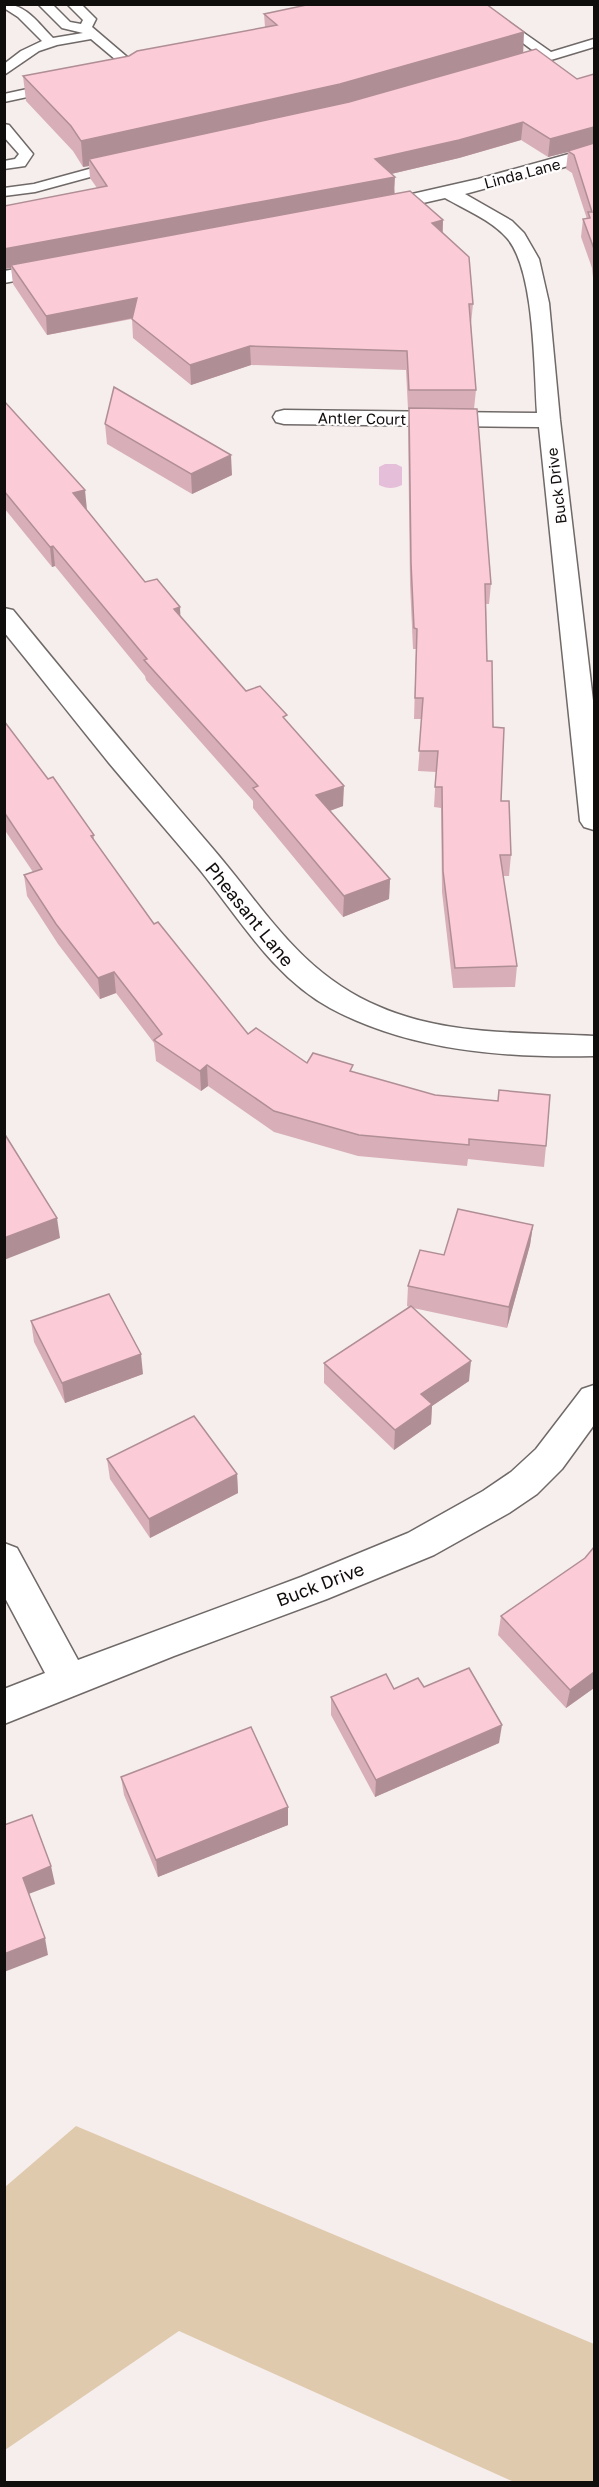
<svg xmlns="http://www.w3.org/2000/svg" width="599" height="2487" viewBox="0 0 599 2487" font-family="'Golos Text',sans-serif">
<rect width="100%" height="100%" fill="#f6eeed"/>
<path fill="#e0caad" d="M 76,2126 L 594,2344 L 594,2482 L 514,2482 L 179,2331 L 5,2450 L 5,2187 Z"/>
<path fill="#e5bed9" d="M 385,464 L 396,464 L 402,467 L 402,485 C 394,489 387,489 379,485 L 379,467 Z"/>
<g fill="none" stroke-linecap="round" stroke-linejoin="round">
<g stroke="#6f6968" stroke-width="3">
<g id="service">
<path d="M 4,4 C 26,4 39,24 53,38 L 83,33 L 62,28 L 38,4 L 52,4 L 70,22 L 81,24 L 83,20 L 67,4 L 81,4 L 96,19 L 92,27 L 133,62 L 127,66 L 122,65 L 91,39 L 57,45 L 39,51 L 4,75 L 4,64 L 21,51 L 42,41 L 18,17 L 4,8 Z"/>
<path d="M 497,14 L 551,52 L 594,39 L 594,47 L 521,69 L 511,69 L 510,66 L 511,63 L 539,55 L 493,21 L 491,18 Z"/>
<path d="M 55,83 L 60,84 L 62,87 L 60,90 L 4,102 L 4,94 Z"/>
<path d="M 4,124 L 9,125 L 33,154 L 25,166 L 4,169 L 4,161 L 15,159 L 19,154 L 4,137 Z"/>
<path d="M 122,160 L 127,161 L 129,164 L 127,167 L 35,192 L 4,196 L 4,188 L 34,184 Z"/>
</g>
</g>
<g stroke="#6f6968" stroke-width="3">
<g id="minor">
<path d="M 594,147 L 594,159 L 465,194 L 512,221 L 524,233 L 539,259 L 549,303 L 560,420 L 594,709 L 594,830 L 584,827 L 580,821 L 539,427 L 284,424 L 276,422 L 273,417 L 276,412 L 284,410 L 537,413 C 534,370 535,270 507,238 C 491,220 466,210 445,198 L 375,214 L 368,212 L 365,208 L 368,204 L 478,179 Z"/>
<path d="M 56,262 L 63,264 L 66,268 L 63,272 L 4,283 L 4,271 Z"/>
<path d="M 4,608 L 13,610 C 79,691 146,771 214,850 C 267,912 301,974 380,1007 C 447,1036 523,1032 594,1036 L 594,1056 C 505,1058 410,1051 330,1008 C 273,977 240,919 200,870 C 170,834 139,799 109,763 C 74,720 40,676 4,632 Z"/>
<path d="M 594,1385 L 594,1425 L 562,1469 L 537,1494 L 509,1513 L 434,1555 L 327,1599 L 174,1656 L 4,1724 L 4,1689 L 45,1673 L 4,1596 L 4,1543 L 17,1548 L 78,1660 L 301,1577 L 408,1533 L 483,1491 L 511,1472 L 536,1449 L 582,1389 Z"/>
</g>
</g>
<use href="#service" fill="#fff" fill-rule="evenodd"/>
<use href="#minor" fill="#fff" fill-rule="evenodd"/>
</g>
<g fill="#d8afb9">
<path d="M 264,14 L 523,52 L 577,79 L 594,74 L 594,287 L 592,268 L 581,237 L 583,219 L 587,219 L 572,173 L 566,169 L 568,152 L 548,157 L 521,140 L 459,158 L 391,174 L 395,193 L 443,220 L 443,233 L 473,304 L 471,324 L 476,390 L 474,409 L 491,584 L 489,604 L 486,604 L 487,661 L 501,801 L 511,855 L 509,876 L 503,876 L 517,966 L 515,987 L 453,988 L 442,892 L 441,808 L 434,807 L 436,772 L 418,771 L 422,719 L 414,719 L 416,649 L 413,649 L 410,584 L 408,428 L 409,409 L 408,409 L 406,370 L 251,365 L 191,385 L 133,338 L 132,319 L 47,335 L 13,284 L 11,268 L 4,269 L 97,188 L 90,178 L 89,166 L 83,167 L 73,151 L 26,101 L 23,76 L 129,56 L 265,27 Z"/>
<path d="M 4,401 L 87,510 L 145,582 L 180,617 L 246,691 L 287,722 L 343,806 L 330,811 L 390,879 L 389,899 L 343,917 L 253,808 L 253,801 L 146,680 L 145,676 L 55,566 L 52,567 L 4,508 Z"/>
<path d="M 105,424 L 232,475 L 192,494 L 107,444 Z"/>
<path d="M 4,721 L 48,779 L 94,835 L 94,841 L 154,924 L 248,1034 L 307,1063 L 353,1072 L 546,1146 L 544,1167 L 468,1159 L 467,1166 L 358,1156 L 274,1132 L 208,1086 L 201,1091 L 156,1061 L 154,1043 L 116,993 L 100,999 L 58,944 L 27,896 L 24,875 L 33,872 L 4,829 Z"/>
<path d="M 533,1225 L 530,1245 L 507,1328 L 413,1308 L 469,1381 L 432,1406 L 431,1424 L 394,1450 L 324,1383 L 324,1363 L 409,1307 L 407,1306 L 408,1286 L 444,1255 Z"/>
<path d="M 31,1321 L 143,1374 L 65,1403 L 34,1342 Z"/>
<path d="M 107,1459 L 237,1474 L 238,1493 L 150,1538 L 110,1479 Z"/>
<path d="M 585,1558 L 594,1688 L 566,1708 L 498,1635 L 501,1616 Z"/>
<path d="M 424,1687 L 499,1743 L 375,1797 L 331,1715 L 331,1697 L 394,1689 Z"/>
<path d="M 121,1777 L 288,1825 L 158,1877 L 124,1795 Z"/>
</g>
<g fill="#b08e96">
<path d="M 524,32 L 523,57 L 339,110 L 89,159 L 89,166 L 83,167 L 81,141 Z"/>
<path d="M 523,122 L 521,140 L 459,158 L 374,178 L 375,159 Z"/>
<path d="M 594,127 L 593,145 L 568,151 L 568,152 L 548,157 L 550,139 Z"/>
<path d="M 395,177 L 394,196 L 11,265 L 11,268 L 4,269 L 4,249 Z"/>
<path d="M 443,220 L 442,239 L 432,223 Z"/>
<path d="M 137,298 L 138,317 L 47,335 L 46,316 Z"/>
<path d="M 250,346 L 251,365 L 191,385 L 190,365 Z"/>
<path d="M 231,455 L 232,475 L 192,494 L 191,474 Z"/>
<path d="M 85,490 L 87,510 L 75,513 L 73,493 Z"/>
<path d="M 53,546 L 55,566 L 52,567 L 50,547 Z"/>
<path d="M 180,607 L 181,628 L 174,609 Z"/>
<path d="M 344,786 L 343,806 L 315,816 L 316,795 Z"/>
<path d="M 390,879 L 389,899 L 343,917 L 344,896 Z"/>
<path d="M 114,972 L 116,993 L 100,999 L 98,978 Z"/>
<path d="M 207,1065 L 208,1086 L 201,1091 L 200,1071 Z"/>
<path d="M 4,1104 L 6,1118 L 4,1119 Z"/>
<path d="M 57,1218 L 60,1238 L 4,1260 L 4,1238 Z"/>
<path d="M 533,1225 L 530,1245 L 507,1328 L 509,1307 Z"/>
<path d="M 141,1354 L 143,1374 L 65,1403 L 62,1383 Z"/>
<path d="M 471,1361 L 469,1381 L 432,1406 L 431,1424 L 394,1450 L 395,1430 L 421,1394 Z"/>
<path d="M 237,1474 L 238,1493 L 150,1538 L 149,1519 Z"/>
<path d="M 594,1672 L 594,1688 L 566,1708 L 570,1690 Z"/>
<path d="M 502,1725 L 499,1743 L 375,1797 L 376,1780 Z"/>
<path d="M 288,1807 L 288,1825 L 158,1877 L 156,1860 Z"/>
<path d="M 51,1866 L 55,1884 L 26,1895 L 23,1878 Z"/>
<path d="M 45,1938 L 48,1955 L 4,1972 L 4,1954 Z"/>
</g>
<g fill="#fbcbd7" stroke="#b08e96" stroke-width="1.5">
<path d="M 311,4 L 486,4 L 524,32 L 340,84 L 81,141 L 71,126 L 23,76 L 129,56 L 137,51 L 277,25 L 264,14 Z"/>
<path d="M 536,49 L 577,79 L 594,74 L 594,127 L 550,139 L 523,122 L 459,140 L 375,159 L 395,177 L 4,249 L 4,206 L 107,186 L 89,159 L 349,102 Z"/>
<path d="M 594,143 L 594,255 L 594,249 L 583,219 L 590,218 L 588,212 L 592,212 L 574,155 L 568,151 Z"/>
<path d="M 410,191 L 443,220 L 432,223 L 469,257 L 473,304 L 469,304 L 476,390 L 409,390 L 407,351 L 250,346 L 190,365 L 132,319 L 137,298 L 46,316 L 11,265 Z"/>
<path d="M 114,387 L 231,455 L 191,474 L 105,424 Z"/>
<path d="M 4,401 L 85,490 L 73,493 L 145,582 L 157,579 L 180,607 L 174,609 L 246,691 L 260,686 L 287,715 L 283,717 L 344,786 L 316,795 L 390,879 L 344,896 L 253,788 L 258,786 L 144,660 L 147,659 L 53,546 L 50,547 L 4,491 Z"/>
<path d="M 409,408 L 477,409 L 491,584 L 485,584 L 487,661 L 492,661 L 493,727 L 504,728 L 501,801 L 509,801 L 511,855 L 500,855 L 517,966 L 455,968 L 443,871 L 442,787 L 435,787 L 438,751 L 419,751 L 423,698 L 415,698 L 417,629 L 414,628 L 411,563 Z"/>
<path d="M 4,721 L 48,779 L 53,777 L 94,835 L 91,836 L 154,924 L 158,922 L 248,1034 L 256,1028 L 307,1063 L 313,1053 L 353,1065 L 350,1071 L 435,1095 L 498,1101 L 499,1090 L 550,1095 L 546,1146 L 469,1139 L 469,1145 L 359,1135 L 274,1111 L 207,1065 L 200,1071 L 154,1040 L 162,1034 L 114,972 L 98,978 L 56,924 L 24,875 L 42,869 L 4,812 Z"/>
<path d="M 4,1133 L 57,1218 L 4,1238 Z"/>
<path d="M 458,1209 L 533,1225 L 509,1307 L 408,1286 L 420,1250 L 444,1255 Z"/>
<path d="M 109,1294 L 141,1354 L 62,1383 L 31,1321 Z"/>
<path d="M 411,1306 L 471,1361 L 421,1394 L 432,1404 L 395,1430 L 324,1363 Z"/>
<path d="M 194,1416 L 237,1474 L 149,1519 L 107,1459 Z"/>
<path d="M 594,1547 L 594,1672 L 570,1690 L 501,1616 L 585,1558 Z"/>
<path d="M 469,1668 L 502,1725 L 376,1780 L 331,1697 L 386,1674 L 394,1689 L 418,1678 L 424,1687 Z"/>
<path d="M 251,1727 L 288,1807 L 156,1860 L 121,1777 Z"/>
<path d="M 32,1815 L 51,1866 L 23,1878 L 45,1938 L 4,1954 L 4,1825 Z"/>
</g>
<g text-anchor="middle" dominant-baseline="central" stroke-width="4.5" stroke-linejoin="round" paint-order="stroke">
<g font-size="15" fill="#100e0d" stroke="#fffdfd">
<text transform="translate(522 173) rotate(-15)">Linda Lane</text>
<text transform="translate(362 418) rotate(1)">Antler Court</text>
<text transform="translate(556 486) rotate(-97)">Buck Drive</text>
</g>
<g font-size="18" fill="#100e0d" stroke="#fffdfd">
<text transform="translate(250 914) rotate(51)">Pheasant Lane</text>
<text transform="translate(320 1584) rotate(-21)">Buck Drive</text>
</g>
</g>
<rect width="599" height="2487" fill="none" stroke="#100e0d" stroke-width="12"/>
</svg>
